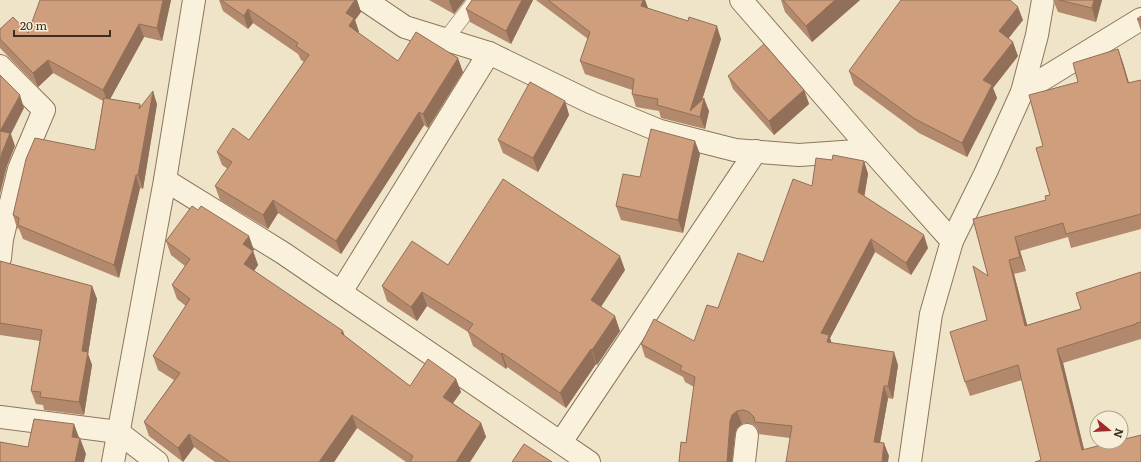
<svg xmlns="http://www.w3.org/2000/svg" width="1141" height="462" viewBox="0 0 1141 462" font-family="Literata,serif">
<rect width="100%" height="100%" fill="#f0e4c8"/>
<g fill="none" stroke-linecap="round" stroke-linejoin="round">
<g stroke="#8d765c" stroke-width="16">
<path id="service" d="M 445,40 L 476,0"/>
</g>
<g stroke="#8d765c" stroke-width="24">
<g id="minor">
<path d="M 365,0 L 405,27 L 489,53 L 592,103 L 660,131 L 735,150 L 799,155 L 871,150"/>
<path d="M 741,0 L 871,150 L 952,241 L 986,172 L 1022,92 L 1037,35 L 1043,0"/>
<path d="M 0,66 L 44,110 L 19,169 L 2,239 L 0,258"/>
<path d="M 1022,92 L 1141,19"/>
<path d="M 165,180 L 283,253 L 589,462"/>
<path d="M 341,292 L 489,53"/>
<path d="M 0,417 L 118,432 L 157,462"/>
<path d="M 561,442 L 756,151"/>
<path d="M 113,462 L 165,180 L 194,0"/>
<path d="M 744,462 L 747,435"/>
</g>
</g>
<g stroke="#8d765c" stroke-width="24">
<path id="tertiary" d="M 910,462 L 931,314 L 952,241"/>
</g>
<use href="#service" stroke="#faf1dc" stroke-width="15"/>
<use href="#minor" stroke="#faf1dc" stroke-width="22"/>
<use href="#tertiary" stroke="#faf1dc" stroke-width="22"/>
</g>
<g fill="#b2896c">
<path d="M 171,0 L 162,41 L 144,37 L 110,99 L 140,104 L 141,107 L 157,104 L 143,189 L 140,188 L 119,278 L 23,239 L 19,229 L 17,228 L 13,215 L 95,150 L 103,101 L 53,73 L 38,87 L 0,48 L 0,29 L 28,33 Z"/>
<path d="M 219,0 L 357,0 L 361,12 L 355,20 L 359,32 L 358,33 L 398,61 L 463,72 L 428,128 L 424,125 L 341,254 L 278,213 L 268,229 L 220,200 L 215,186 L 228,169 L 222,165 L 217,152 L 249,140 L 304,62 L 301,60 L 298,54 L 253,23 L 248,29 L 223,11 Z"/>
<path d="M 429,0 L 465,0 L 454,14 Z"/>
<path d="M 533,0 L 511,44 L 470,22 L 466,9 Z"/>
<path d="M 536,0 L 645,0 L 648,8 L 721,39 L 702,100 L 709,111 L 705,129 L 661,118 L 659,111 L 636,107 L 632,94 L 632,90 L 585,74 L 580,61 L 588,39 Z"/>
<path d="M 781,0 L 860,0 L 812,42 L 785,12 Z"/>
<path d="M 1053,0 L 1102,0 L 1096,22 L 1058,12 Z"/>
<path d="M 1141,16 L 1141,31 L 1137,19 Z"/>
<path d="M 1023,20 L 1008,39 L 1018,56 L 993,88 L 997,98 L 967,157 L 919,133 L 854,85 L 849,71 Z"/>
<path d="M 1118,49 L 1123,63 L 1129,83 L 1141,80 L 1141,229 L 1071,248 L 1068,237 L 1020,251 L 1026,271 L 1014,274 L 1027,325 L 1081,309 L 1141,272 L 1141,339 L 1063,363 L 1084,449 L 1041,460 L 1022,380 L 970,396 L 965,382 L 987,320 L 988,276 L 973,219 L 1046,200 L 1050,195 L 1043,146 L 1078,82 Z"/>
<path d="M 728,76 L 804,90 L 809,104 L 774,135 L 733,89 Z"/>
<path d="M 565,101 L 569,115 L 538,172 L 503,153 L 498,140 Z"/>
<path d="M 700,154 L 683,233 L 621,220 L 616,206 Z"/>
<path d="M 832,160 L 864,161 L 868,174 L 864,196 L 928,248 L 911,275 L 875,252 L 830,338 L 831,343 L 898,365 L 893,399 L 888,398 L 880,442 L 889,456 L 790,438 L 759,434 L 757,428 L 754,425 L 748,423 L 742,424 L 737,428 L 735,434 L 732,462 L 679,462 L 686,443 L 694,387 L 685,382 L 683,377 L 645,357 L 641,344 L 694,341 L 718,308 L 763,262 L 812,186 Z"/>
<path d="M 166,241 L 254,250 L 253,251 L 258,265 L 254,271 L 345,336 L 410,386 L 456,379 L 461,392 L 453,403 L 481,423 L 486,437 L 470,462 L 406,462 L 357,428 L 334,462 L 215,462 L 194,447 L 183,462 L 149,436 L 144,422 L 174,380 L 158,370 L 153,356 L 186,306 L 177,299 L 172,285 L 185,266 L 171,255 Z"/>
<path d="M 0,261 L 92,286 L 97,299 L 88,354 L 92,365 L 84,415 L 44,410 L 43,405 L 36,404 L 31,391 L 40,341 L 0,335 Z"/>
<path d="M 448,265 L 625,270 L 601,307 L 620,331 L 597,365 L 596,364 L 566,408 L 507,367 L 506,369 L 473,346 L 468,332 L 427,306 L 417,321 L 387,301 L 382,286 Z"/>
</g>
<g fill="#916f58">
<path d="M 163,0 L 171,0 L 162,41 L 157,28 Z"/>
<path d="M 355,0 L 357,0 L 361,12 L 355,20 L 359,32 L 354,39 L 349,26 L 346,13 Z"/>
<path d="M 450,0 L 465,0 L 454,14 L 449,1 Z"/>
<path d="M 522,0 L 533,0 L 511,44 L 506,31 Z"/>
<path d="M 643,0 L 645,0 L 649,11 L 641,6 Z"/>
<path d="M 835,0 L 860,0 L 812,42 L 806,26 Z"/>
<path d="M 1094,0 L 1102,0 L 1096,22 L 1092,8 Z"/>
<path d="M 1018,7 L 1023,20 L 1004,44 L 999,31 Z"/>
<path d="M 248,9 L 253,23 L 248,29 L 244,16 Z"/>
<path d="M 139,24 L 144,37 L 108,103 L 103,90 Z"/>
<path d="M 717,26 L 721,39 L 697,116 L 690,111 Z"/>
<path d="M 1013,42 L 1018,56 L 993,88 L 997,98 L 967,157 L 962,143 L 983,80 Z"/>
<path d="M 1118,49 L 1123,63 L 1133,97 L 1128,83 Z"/>
<path d="M 458,58 L 463,72 L 428,128 L 423,114 Z"/>
<path d="M 48,60 L 53,73 L 38,87 L 33,73 Z"/>
<path d="M 804,90 L 809,104 L 774,135 L 769,121 Z"/>
<path d="M 153,91 L 157,104 L 143,189 L 138,175 Z"/>
<path d="M 20,95 L 24,108 L 11,134 L 15,146 L 7,166 L 0,194 L 0,161 L 2,153 L 0,131 Z"/>
<path d="M 704,98 L 709,111 L 705,129 L 700,117 Z"/>
<path d="M 565,101 L 569,115 L 538,172 L 533,158 Z"/>
<path d="M 419,112 L 424,125 L 341,254 L 336,241 Z"/>
<path d="M 695,141 L 700,154 L 683,233 L 678,220 Z"/>
<path d="M 864,161 L 868,174 L 863,205 L 858,192 Z"/>
<path d="M 136,175 L 140,188 L 119,278 L 114,265 Z"/>
<path d="M 273,200 L 278,213 L 268,229 L 263,215 Z"/>
<path d="M 924,235 L 928,248 L 911,275 L 906,263 Z"/>
<path d="M 249,236 L 254,250 L 248,257 L 243,244 Z"/>
<path d="M 1015,237 L 1020,251 L 1026,271 L 1020,257 Z"/>
<path d="M 871,239 L 875,252 L 830,338 L 833,347 L 832,355 L 821,333 Z"/>
<path d="M 253,251 L 258,265 L 249,278 L 244,264 Z"/>
<path d="M 620,256 L 625,270 L 596,314 L 591,300 Z"/>
<path d="M 1009,260 L 1014,274 L 1031,340 L 1025,326 Z"/>
<path d="M 92,286 L 97,299 L 88,354 L 92,365 L 84,415 L 79,402 L 82,351 Z"/>
<path d="M 422,292 L 427,306 L 417,321 L 411,307 Z"/>
<path d="M 615,316 L 620,331 L 597,365 L 592,350 Z"/>
<path d="M 343,331 L 348,345 L 341,333 Z"/>
<path d="M 591,349 L 596,364 L 566,408 L 560,393 Z"/>
<path d="M 1057,349 L 1063,363 L 1087,462 L 1082,450 Z"/>
<path d="M 894,352 L 898,365 L 893,399 L 888,386 Z"/>
<path d="M 502,353 L 507,367 L 506,369 L 501,354 Z"/>
<path d="M 456,379 L 461,392 L 448,410 L 443,397 Z"/>
<path d="M 884,386 L 888,398 L 878,454 L 874,442 Z"/>
<path d="M 737,411 L 742,424 L 737,428 L 735,434 L 732,462 L 727,462 L 730,421 L 732,415 Z"/>
<path d="M 352,415 L 357,428 L 334,462 L 319,462 Z"/>
<path d="M 481,423 L 486,437 L 470,462 L 456,462 Z"/>
<path d="M 74,424 L 80,440 L 80,438 L 86,454 L 84,462 L 75,462 L 72,437 Z"/>
<path d="M 189,434 L 194,447 L 183,462 L 178,448 Z"/>
<path d="M 884,443 L 889,456 L 888,462 L 882,462 Z"/>
</g>
<g fill="#cf9f7d" stroke="#916f58">
<path d="M 40,0 L 163,0 L 157,28 L 139,24 L 103,90 L 48,60 L 33,73 L 0,39 L 0,29 L 13,17 L 28,33 Z"/>
<path d="M 221,0 L 355,0 L 346,13 L 354,18 L 349,26 L 398,61 L 416,32 L 458,58 L 423,114 L 419,112 L 336,241 L 273,200 L 263,215 L 215,186 L 232,162 L 217,152 L 233,128 L 249,140 L 309,55 L 296,46 L 298,43 L 248,9 L 244,16 Z"/>
<path d="M 472,0 L 522,0 L 506,31 L 466,9 Z"/>
<path d="M 548,0 L 643,0 L 641,6 L 688,21 L 689,17 L 717,26 L 690,111 L 704,98 L 700,117 L 657,105 L 658,99 L 632,94 L 634,79 L 580,61 L 590,32 Z"/>
<path d="M 783,0 L 835,0 L 806,26 Z"/>
<path d="M 901,0 L 1010,0 L 1018,7 L 999,31 L 1013,42 L 983,80 L 992,85 L 962,143 L 915,119 L 849,71 Z"/>
<path d="M 1059,0 L 1094,0 L 1092,8 Z"/>
<path d="M 1141,16 L 1141,20 L 1137,19 Z"/>
<path d="M 764,44 L 804,90 L 769,121 L 728,76 Z"/>
<path d="M 1118,49 L 1128,83 L 1141,80 L 1141,214 L 1066,234 L 1063,223 L 1015,237 L 1020,257 L 1009,260 L 1025,326 L 1081,309 L 1076,293 L 1141,272 L 1141,322 L 1136,323 L 1136,324 L 1057,349 L 1082,450 L 1113,442 L 1121,442 L 1121,440 L 1141,435 L 1141,462 L 1035,462 L 1041,460 L 1018,365 L 965,382 L 950,332 L 987,320 L 973,266 L 988,276 L 973,219 L 1046,200 L 1045,196 L 1050,195 L 1036,148 L 1043,146 L 1029,95 L 1078,82 L 1073,63 Z"/>
<path d="M 0,75 L 20,95 L 0,131 L 10,133 L 2,153 L 0,161 Z"/>
<path d="M 530,82 L 565,101 L 533,158 L 498,140 Z"/>
<path d="M 153,91 L 138,175 L 136,175 L 114,265 L 18,225 L 19,218 L 13,215 L 26,159 L 35,138 L 95,150 L 104,98 L 140,104 L 139,109 Z"/>
<path d="M 651,129 L 695,141 L 678,220 L 616,206 L 623,174 L 640,177 Z"/>
<path d="M 833,155 L 864,161 L 858,192 L 924,235 L 906,263 L 871,239 L 821,333 L 829,335 L 827,342 L 894,352 L 888,386 L 884,386 L 874,442 L 884,443 L 882,462 L 786,462 L 792,426 L 755,422 L 754,417 L 749,412 L 743,410 L 737,411 L 732,415 L 730,421 L 727,462 L 679,462 L 681,442 L 686,443 L 695,377 L 680,370 L 682,366 L 641,344 L 654,319 L 694,341 L 707,305 L 718,308 L 738,253 L 763,262 L 793,179 L 812,186 L 816,158 L 832,160 Z"/>
<path d="M 503,179 L 620,256 L 591,300 L 615,316 L 592,350 L 591,349 L 560,393 L 502,353 L 501,354 L 468,331 L 473,324 L 422,292 L 411,307 L 382,286 L 412,241 L 448,265 Z"/>
<path d="M 192,206 L 198,210 L 201,206 L 249,236 L 243,244 L 253,251 L 244,264 L 343,331 L 341,333 L 410,386 L 428,359 L 456,379 L 443,397 L 481,423 L 456,462 L 410,462 L 413,456 L 352,415 L 319,462 L 230,462 L 189,434 L 178,448 L 144,422 L 180,373 L 153,356 L 190,299 L 172,285 L 190,259 L 166,241 Z"/>
<path d="M 0,261 L 92,286 L 82,351 L 88,352 L 79,402 L 40,397 L 41,392 L 31,391 L 42,330 L 0,323 Z"/>
<path d="M 34,419 L 74,424 L 72,437 L 80,438 L 75,462 L 0,462 L 0,442 L 28,447 Z"/>
<path d="M 524,444 L 552,462 L 512,462 Z"/>
</g>
<g transform="translate(1109 430) rotate(108)"><circle r="19" fill="#f7eed8" stroke="#ada18e"/>
<path d="M0-3L7 15L0 10L-7 15Z" fill="#9e2a2b"/>
<text y="-6" font-size="11" font-weight="bold" text-anchor="middle" fill="#3d2e20">N</text>
</g>
<path d="M14 30v6h96v-6" fill="none" stroke="#3d2e20" stroke-width="2"/>
<text x="20" y="30" font-size="12" fill="#3d2e20" stroke="#f7eed8" stroke-width="3" paint-order="stroke">20 m</text>
</svg>
